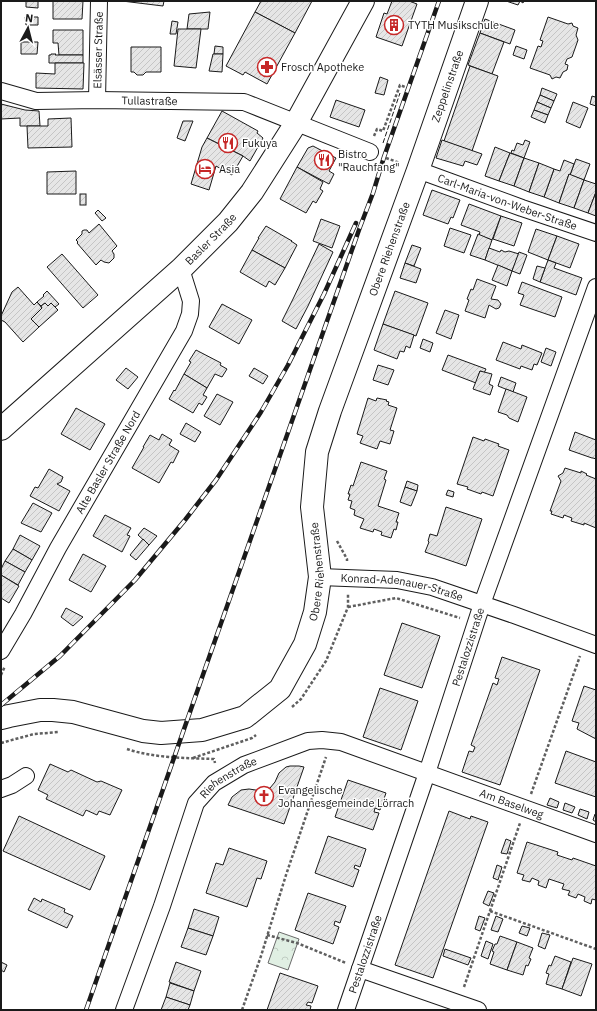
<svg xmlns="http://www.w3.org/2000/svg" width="597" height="1011" viewBox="0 0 597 1011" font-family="'IBM Plex Sans',sans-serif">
<defs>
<pattern id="forest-crowns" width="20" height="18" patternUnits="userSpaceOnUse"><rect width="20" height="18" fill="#e0efe3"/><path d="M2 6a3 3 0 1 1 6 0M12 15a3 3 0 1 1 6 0" fill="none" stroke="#c0ccc2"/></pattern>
<pattern id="building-hatch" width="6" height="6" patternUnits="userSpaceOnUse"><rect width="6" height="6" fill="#e6e6e6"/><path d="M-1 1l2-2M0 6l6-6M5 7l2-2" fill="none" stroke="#c5c5c5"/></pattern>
</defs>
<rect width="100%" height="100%" fill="#fff"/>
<path fill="url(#forest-crowns)" stroke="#6a6a6a" d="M 279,932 L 299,939 L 288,970 L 268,963 Z"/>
<g fill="url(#building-hatch)" stroke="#1a1a1a">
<path d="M 26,1 L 38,1 L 38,8 L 26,7 Z"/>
<path d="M 53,1 L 83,1 L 82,19 L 53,19 Z"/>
<path d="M 122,1 L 164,1 L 163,6 Z"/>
<path d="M 261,1 L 312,1 L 295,33 L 255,12 Z"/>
<path d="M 392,1 L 409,1 L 417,4 L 402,46 L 376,37 L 384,13 L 387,14 Z"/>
<path d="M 506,1 L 524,1 L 523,3 L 520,1 L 518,5 Z"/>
<path d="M 210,12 L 208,29 L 187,29 L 189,14 Z"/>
<path d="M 255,12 L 295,33 L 267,84 L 245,72 L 243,75 L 226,66 Z"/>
<path d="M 25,17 L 38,17 L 38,25 L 26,25 Z"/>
<path d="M 548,17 L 568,24 L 572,23 L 573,26 L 578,28 L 576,35 L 578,40 L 572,57 L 567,59 L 565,64 L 568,65 L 567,70 L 563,72 L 560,78 L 556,77 L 552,79 L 550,75 L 530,68 L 538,46 L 541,47 L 543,41 L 540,40 Z"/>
<path d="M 485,19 L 515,30 L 510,44 L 480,33 Z"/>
<path d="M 172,21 L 178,22 L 176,34 L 170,34 Z"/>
<path d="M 178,29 L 201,29 L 196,68 L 174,66 Z"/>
<path d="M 53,30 L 83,30 L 83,55 L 59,55 L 58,43 L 53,43 Z"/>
<path d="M 480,33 L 504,42 L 492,74 L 468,65 Z"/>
<path d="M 21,42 L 38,42 L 37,54 L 21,54 Z"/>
<path d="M 215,46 L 223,47 L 223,54 L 214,54 Z"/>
<path d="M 516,46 L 527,50 L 524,59 L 513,55 Z"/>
<path d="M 131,47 L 161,47 L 161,72 L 146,72 L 143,75 L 137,75 L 134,72 L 131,72 Z"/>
<path d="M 51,54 L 56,54 L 55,55 L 83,55 L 83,63 L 49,63 L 49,55 L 51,55 Z"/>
<path d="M 213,54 L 223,54 L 222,72 L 209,71 Z"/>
<path d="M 55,63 L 84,63 L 83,89 L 36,88 L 36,73 L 55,74 Z"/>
<path d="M 470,66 L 498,76 L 472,151 L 444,141 Z"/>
<path d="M 380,77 L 388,80 L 384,95 L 375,93 Z"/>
<path d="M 542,88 L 557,94 L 554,101 L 540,95 Z"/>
<path d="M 596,94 L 596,106 L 590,104 L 592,96 L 595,97 Z"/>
<path d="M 540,95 L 554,101 L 551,108 L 537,102 Z"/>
<path d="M 336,100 L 365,110 L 359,127 L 330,117 Z"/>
<path d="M 537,102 L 551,108 L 548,115 L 534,110 Z"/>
<path d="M 573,102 L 588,108 L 580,128 L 566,122 Z"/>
<path d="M 1,104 L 25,110 L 39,111 L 40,126 L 20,126 L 20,118 L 1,119 Z"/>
<path d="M 534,110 L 548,115 L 545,123 L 531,117 Z"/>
<path d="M 222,111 L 258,131 L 257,133 L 263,138 L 250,161 L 243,156 L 207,138 Z"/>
<path d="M 71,118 L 72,147 L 28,148 L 27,126 L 48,126 L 48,119 Z"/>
<path d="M 183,121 L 193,121 L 185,141 L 177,138 Z"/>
<path d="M 207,138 L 243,156 L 232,175 L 216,166 L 209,190 L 191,184 L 202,147 Z"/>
<path d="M 442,140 L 482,154 L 477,165 L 465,161 L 463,166 L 436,158 Z"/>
<path d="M 525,140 L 530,142 L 524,158 L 511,153 L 512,150 L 514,151 L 517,143 L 523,145 Z"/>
<path d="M 313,146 L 336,158 L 329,171 L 334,174 L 329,184 L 297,167 L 308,148 Z"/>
<path d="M 495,147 L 510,153 L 499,181 L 485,176 Z"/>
<path d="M 510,153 L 524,158 L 514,186 L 499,181 Z"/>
<path d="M 524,158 L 539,163 L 529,192 L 514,186 Z"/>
<path d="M 576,159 L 590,164 L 584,180 L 570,175 Z"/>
<path d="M 564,160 L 574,164 L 570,175 L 569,174 L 559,203 L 544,197 L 554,169 L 560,171 Z"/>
<path d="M 539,163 L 554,169 L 544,197 L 529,192 Z"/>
<path d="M 297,167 L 323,182 L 320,189 L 323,191 L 316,203 L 313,201 L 306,213 L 280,199 Z"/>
<path d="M 76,171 L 76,194 L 47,194 L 47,172 Z"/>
<path d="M 569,174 L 584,180 L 574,208 L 559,203 Z"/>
<path d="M 584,180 L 596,184 L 596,192 L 588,213 L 574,208 Z"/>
<path d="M 432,190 L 460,200 L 453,218 L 451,217 L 448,224 L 423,215 Z"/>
<path d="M 596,192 L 596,216 L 588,213 Z"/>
<rect x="80" y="194" width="6" height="11"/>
<path d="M 469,204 L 501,216 L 492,240 L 479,235 L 480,232 L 461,225 Z"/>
<path d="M 98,210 L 106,218 L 102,221 L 95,213 Z"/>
<path d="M 501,216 L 522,223 L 514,246 L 493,239 Z"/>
<path d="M 321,219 L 340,226 L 332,248 L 313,241 Z"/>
<path d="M 99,224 L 117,246 L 112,251 L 114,254 L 114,258 L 109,263 L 104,262 L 101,260 L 96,265 L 77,243 L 78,242 L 76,240 L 82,234 L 82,231 L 84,230 L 87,230 L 89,233 Z"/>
<path d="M 266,226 L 292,241 L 291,241 L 297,245 L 285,268 L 252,250 L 259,238 L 258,238 Z"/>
<path d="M 450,228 L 471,235 L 464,253 L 444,246 Z"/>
<path d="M 536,229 L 557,236 L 548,260 L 528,252 Z"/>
<path d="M 478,234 L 492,240 L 485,260 L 470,255 Z"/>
<path d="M 557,236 L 579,244 L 570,268 L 548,260 Z"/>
<path d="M 319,244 L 333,252 L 308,306 L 296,329 L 282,321 L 293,299 Z"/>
<path d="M 412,245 L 421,248 L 414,266 L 405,263 Z"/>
<path d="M 489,248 L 500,252 L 501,250 L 505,252 L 509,251 L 519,254 L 512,271 L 485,260 Z"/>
<path d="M 252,250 L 285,268 L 275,285 L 269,281 L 266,287 L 240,272 Z"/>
<path d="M 519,252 L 527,255 L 520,274 L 512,271 Z"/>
<path d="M 62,254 L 98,295 L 83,308 L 47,267 Z"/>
<path d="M 548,260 L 556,263 L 554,268 L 582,278 L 576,295 L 540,282 Z"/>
<path d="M 405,263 L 421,269 L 416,283 L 400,278 Z"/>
<path d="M 498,265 L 512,271 L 507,286 L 492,280 Z"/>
<path d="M 537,266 L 545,268 L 540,282 L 533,279 Z"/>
<path d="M 477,279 L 496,286 L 491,299 L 498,300 L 501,304 L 499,308 L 496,309 L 489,305 L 485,318 L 465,311 L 469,300 L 467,299 L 471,289 L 473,290 Z"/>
<path d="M 522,282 L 562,297 L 555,317 L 520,305 L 524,295 L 518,293 Z"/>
<path d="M 18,287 L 34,305 L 37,302 L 42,308 L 31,319 L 39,327 L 23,342 L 5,322 L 1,320 L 1,316 L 12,292 Z"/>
<path d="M 47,291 L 59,304 L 55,307 L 51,303 L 48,306 L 45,303 L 41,306 L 37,302 L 44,296 L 43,295 Z"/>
<path d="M 395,291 L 428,303 L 416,336 L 383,324 Z"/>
<path d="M 45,303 L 48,306 L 51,303 L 58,310 L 39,327 L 31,319 L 42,308 L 41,306 Z"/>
<path d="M 222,304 L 252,320 L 239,344 L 209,327 Z"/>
<path d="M 445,310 L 459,315 L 451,339 L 436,333 Z"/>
<path d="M 383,324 L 414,335 L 410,348 L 406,346 L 404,352 L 400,351 L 397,359 L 374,350 Z"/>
<path d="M 423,339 L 433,343 L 430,352 L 420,348 Z"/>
<path d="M 503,342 L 521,349 L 522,345 L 542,353 L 537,365 L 534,364 L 532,370 L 521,366 L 520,369 L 496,360 Z"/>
<path d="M 546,348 L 556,352 L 551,366 L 541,362 Z"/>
<path d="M 196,350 L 221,363 L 220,365 L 227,369 L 222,377 L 215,374 L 207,388 L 184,374 L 191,362 L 189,361 Z"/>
<path d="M 448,355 L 486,369 L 484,373 L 480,371 L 476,383 L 442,370 Z"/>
<path d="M 378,365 L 394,370 L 388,385 L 373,380 Z"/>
<path d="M 126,368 L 138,377 L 128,389 L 116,380 Z"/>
<path d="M 254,368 L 268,376 L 263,384 L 249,376 Z"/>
<path d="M 480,371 L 492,374 L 489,384 L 493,386 L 490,395 L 473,389 Z"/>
<path d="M 184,374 L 207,388 L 203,395 L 207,397 L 202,405 L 199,403 L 193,413 L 169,399 L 174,390 L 175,391 Z"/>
<path d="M 501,377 L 516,383 L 513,392 L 498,386 Z"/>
<path d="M 506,389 L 527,397 L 518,422 L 509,418 L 507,415 L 498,412 Z"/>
<path d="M 217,394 L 233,402 L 220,425 L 204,416 Z"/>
<path d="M 368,398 L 376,401 L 377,398 L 387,400 L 386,401 L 389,402 L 388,405 L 397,408 L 390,430 L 394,431 L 390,444 L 380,441 L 377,449 L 360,443 L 363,436 L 357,434 Z"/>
<path d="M 76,408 L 105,424 L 90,450 L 61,434 Z"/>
<path d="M 186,423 L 201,432 L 195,442 L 180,434 Z"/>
<path d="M 575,432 L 596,440 L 596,459 L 593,458 L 592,458 L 569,450 Z"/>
<path d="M 162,434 L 172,440 L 169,445 L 179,451 L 173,463 L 171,462 L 159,483 L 132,468 L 144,447 L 143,447 L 150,435 L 159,440 Z"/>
<path d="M 473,437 L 484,441 L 485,439 L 499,444 L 498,446 L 509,450 L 493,496 L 482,492 L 481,494 L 467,489 L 468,487 L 457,484 Z"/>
<path d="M 361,462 L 387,471 L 384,479 L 386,480 L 378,506 L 399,513 L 396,522 L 398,522 L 396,530 L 394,529 L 391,538 L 381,535 L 382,532 L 374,529 L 373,532 L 360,528 L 364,519 L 354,515 L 355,510 L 350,508 L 352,501 L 348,500 L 350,494 L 348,494 L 351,485 L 353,486 Z"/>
<path d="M 565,468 L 581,473 L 581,471 L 587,474 L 586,475 L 596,479 L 596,528 L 584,523 L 584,525 L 571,521 L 572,518 L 564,515 L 563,518 L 551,514 L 552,511 L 550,511 L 561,481 L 558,476 L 563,473 Z"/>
<path d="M 49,469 L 63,477 L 61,482 L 57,484 L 70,491 L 59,511 L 30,496 L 35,487 L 38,488 Z"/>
<path d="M 407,481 L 418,485 L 417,491 L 405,487 Z"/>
<path d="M 405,487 L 417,491 L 411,506 L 400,502 Z"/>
<path d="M 448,490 L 454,492 L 453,497 L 446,495 Z"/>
<path d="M 33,503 L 52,513 L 41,532 L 21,523 Z"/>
<path d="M 446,507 L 482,519 L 466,566 L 425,552 L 429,542 L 428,541 L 430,534 L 437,536 Z"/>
<path d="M 105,515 L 131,528 L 127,535 L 130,536 L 122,552 L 93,536 Z"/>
<path d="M 144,528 L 157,536 L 149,545 L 138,535 Z"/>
<path d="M 20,535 L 40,546 L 32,560 L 13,549 Z"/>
<path d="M 143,539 L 149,545 L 136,560 L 130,555 Z"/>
<path d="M 13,549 L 32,560 L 25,572 L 5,561 Z"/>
<path d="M 83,554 L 106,566 L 91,592 L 69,580 Z"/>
<path d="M 5,561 L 25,572 L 18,585 L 1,575 L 1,569 Z"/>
<path d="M 1,575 L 19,586 L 9,603 L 1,598 Z"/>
<path d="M 66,608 L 83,617 L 73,626 L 61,617 Z"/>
<path d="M 402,623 L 440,636 L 422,688 L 384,675 Z"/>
<path d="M 502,657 L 540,670 L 500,785 L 462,772 L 469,751 L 473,752 L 475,747 L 471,745 L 493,683 L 497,685 L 499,679 L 495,678 Z"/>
<path d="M 584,686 L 596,690 L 596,739 L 577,729 L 579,723 L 572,721 Z"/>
<path d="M 380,688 L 418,701 L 401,750 L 363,737 Z"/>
<path d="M 566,751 L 596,762 L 596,797 L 555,783 Z"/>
<path d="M 50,764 L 68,772 L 71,770 L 97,782 L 101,781 L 122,790 L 110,815 L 99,811 L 97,815 L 86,810 L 83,816 L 46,799 L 48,795 L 38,790 Z"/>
<path d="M 290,766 L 299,766 L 304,767 L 284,824 L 228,805 L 232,797 L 241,790 L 249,789 L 262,791 L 270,788 L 275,782 L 279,773 L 286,767 Z"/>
<path d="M 348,780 L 386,793 L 380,810 L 375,808 L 374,812 L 379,813 L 373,830 L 335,817 Z"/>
<path d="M 550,798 L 559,802 L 557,808 L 547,805 Z"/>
<path d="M 565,803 L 575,807 L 572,813 L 563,810 Z"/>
<path d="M 580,809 L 589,812 L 587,819 L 578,815 Z"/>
<path d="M 449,811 L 470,819 L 471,816 L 488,822 L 433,978 L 395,965 Z"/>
<path d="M 595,814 L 596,814 L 596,822 L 593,820 Z"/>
<path d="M 19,816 L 105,856 L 90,890 L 3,851 Z"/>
<path d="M 328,836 L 366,849 L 360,867 L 355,865 L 354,868 L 359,870 L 353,887 L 315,873 Z"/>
<path d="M 506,839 L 511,841 L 507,854 L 501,853 Z"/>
<path d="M 527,842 L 558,852 L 557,855 L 572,860 L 573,858 L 596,866 L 596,900 L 592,899 L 591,904 L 584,901 L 585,897 L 578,894 L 576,898 L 568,895 L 570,891 L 562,889 L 564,884 L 549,879 L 546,888 L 538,885 L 539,881 L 532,878 L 530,882 L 522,880 L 524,875 L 517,873 Z"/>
<path d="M 229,848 L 267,861 L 261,879 L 257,878 L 247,907 L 206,893 L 216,863 L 223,865 Z"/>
<path d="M 497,865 L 502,867 L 498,880 L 493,878 Z"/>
<path d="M 488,891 L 494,893 L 489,906 L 483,903 Z"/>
<path d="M 308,893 L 346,906 L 340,923 L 335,921 L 334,925 L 339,927 L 333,944 L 295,930 Z"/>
<path d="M 34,898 L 41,902 L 42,899 L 65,909 L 64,912 L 73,916 L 67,928 L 28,910 Z"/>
<path d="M 194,909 L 219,917 L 213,936 L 188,928 Z"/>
<path d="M 479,916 L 485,918 L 480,931 L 475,929 Z"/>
<path d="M 496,916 L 503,919 L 498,932 L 491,930 Z"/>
<path d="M 522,926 L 530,928 L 527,936 L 519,933 Z"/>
<path d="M 188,928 L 213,936 L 206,955 L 181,947 Z"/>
<path d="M 542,933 L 550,935 L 545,949 L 538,946 Z"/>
<path d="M 500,936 L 517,942 L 507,970 L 490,964 L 494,952 L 492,951 L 495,944 L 497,944 Z"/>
<path d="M 486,941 L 493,944 L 488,959 L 481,956 Z"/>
<path d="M 517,942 L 533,948 L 529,958 L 531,959 L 528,966 L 526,965 L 523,975 L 507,970 Z"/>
<path d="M 445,949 L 471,958 L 468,965 L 443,956 Z"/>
<path d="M 555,956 L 571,962 L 562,989 L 546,984 L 549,974 L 546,973 L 549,965 L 551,966 Z"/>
<path d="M 573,958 L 592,964 L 581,996 L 562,989 Z"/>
<path d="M 1,962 L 7,965 L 4,972 L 1,970 Z"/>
<path d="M 176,962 L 201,971 L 194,991 L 169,982 Z"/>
<path d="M 280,973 L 318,986 L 312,1003 L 308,1002 L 306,1005 L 311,1006 L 310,1010 L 267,1010 Z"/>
<path d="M 170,983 L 194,991 L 190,1005 L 166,997 Z"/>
<path d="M 166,997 L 190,1005 L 188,1010 L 161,1010 Z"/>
</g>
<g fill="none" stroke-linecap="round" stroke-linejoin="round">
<g stroke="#1a1a1a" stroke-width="18">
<g id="minor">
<path id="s1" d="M 1,91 L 36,101 L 97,100 L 244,102 L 370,152"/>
<path id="s2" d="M 97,100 L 99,1"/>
<path id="s3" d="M 418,170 L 522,208 L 596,233"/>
<path id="s4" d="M 320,577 L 397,580 L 432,587 L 514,615 L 596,645"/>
<path id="s5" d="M 1,651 L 23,614 L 58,548 L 184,331 L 190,314 L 191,301 L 181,269"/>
<path d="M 1,789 L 12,785 L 26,776"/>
<path d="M 360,969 L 478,1010"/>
<path id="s6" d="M 124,1010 L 162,906 L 196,803 L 214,783 L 244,765 L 308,741 L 322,740 L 341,742 L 596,834"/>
<path id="s7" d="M 346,1010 L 427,773 L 482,604 L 596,287"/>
</g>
</g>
<g stroke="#1a1a1a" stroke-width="24">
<g id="secondary">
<path id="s8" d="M 1,429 L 181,269 L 228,222 L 252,192 L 296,123 L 363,1"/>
<path id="s9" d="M 1,718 L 9,716 L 40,710 L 53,710 L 73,712 L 143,731 L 161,733 L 202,730 L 245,717 L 280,689 L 305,644 L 315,612 L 320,577 L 312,507 L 317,452 L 330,411 L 418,170 L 477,1"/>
</g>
</g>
<g stroke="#5f5f5f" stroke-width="2.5" stroke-dasharray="3 2" stroke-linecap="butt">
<path d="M 374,136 L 377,129 L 383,131 L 400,85 L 405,87"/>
<path d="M 386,158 L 400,163"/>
<path d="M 337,541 L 347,559 L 347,561"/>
<path d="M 348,607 L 396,598 L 460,618"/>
<path d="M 1,675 L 5,666"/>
<path d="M 292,707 L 301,699 L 326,661 L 348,607 L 348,594"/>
<path d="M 1,743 L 34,734 L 59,732"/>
<path d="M 127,749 C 153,758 187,758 214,759 L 215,763"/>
<path d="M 193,758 L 252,738 L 256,735"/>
<path d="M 531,794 L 580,656"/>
<path d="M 490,911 L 596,949"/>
<path d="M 267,935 L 297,943 L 346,963"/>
<path d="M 464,987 L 520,823"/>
<path d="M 242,1010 L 261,956 L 286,875 L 326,757"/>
</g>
<use href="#minor" stroke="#fff" stroke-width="16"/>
<use href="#secondary" stroke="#fff" stroke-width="22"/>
<g stroke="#1a1a1a" stroke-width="4.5">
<g id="rail">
<path d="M 1,705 L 60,656 L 135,580 L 185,520 L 216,480 L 261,412 L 288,365 L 324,294 L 356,223"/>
<path d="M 86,1010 L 205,669 L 360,227 L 373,193 L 384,157 L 439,1"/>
</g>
</g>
<use href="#rail" stroke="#fff" stroke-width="3" stroke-dasharray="9" stroke-linecap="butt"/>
<path stroke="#1a1a1a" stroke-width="1" stroke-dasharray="5 2" stroke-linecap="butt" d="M 383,143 L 400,93"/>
</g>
<defs>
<g id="building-ring" transform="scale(1)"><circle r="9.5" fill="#fff" stroke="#c62828" stroke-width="1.5"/><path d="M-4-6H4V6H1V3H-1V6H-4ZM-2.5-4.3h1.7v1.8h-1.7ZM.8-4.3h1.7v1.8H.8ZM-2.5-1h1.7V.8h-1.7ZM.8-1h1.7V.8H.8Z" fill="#c62828"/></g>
<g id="pharmacy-ring" transform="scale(1)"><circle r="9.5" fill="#fff" stroke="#c62828" stroke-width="1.5"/><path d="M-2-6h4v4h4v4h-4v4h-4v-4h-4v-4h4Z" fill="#c62828"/></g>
<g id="restaurant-ring" transform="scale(1)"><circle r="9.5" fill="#fff" stroke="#c62828" stroke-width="1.5"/><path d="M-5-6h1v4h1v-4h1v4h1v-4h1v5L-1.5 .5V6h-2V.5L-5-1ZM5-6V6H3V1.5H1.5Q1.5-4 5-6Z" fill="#c62828"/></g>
<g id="hotel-ring" transform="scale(1)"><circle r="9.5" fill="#fff" stroke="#c62828" stroke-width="1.5"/><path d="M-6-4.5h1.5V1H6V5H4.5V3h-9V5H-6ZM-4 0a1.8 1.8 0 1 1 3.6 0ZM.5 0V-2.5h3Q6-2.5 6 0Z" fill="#c62828"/></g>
<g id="church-ring" transform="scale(1)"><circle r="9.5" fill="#fff" stroke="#c62828" stroke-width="1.5"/><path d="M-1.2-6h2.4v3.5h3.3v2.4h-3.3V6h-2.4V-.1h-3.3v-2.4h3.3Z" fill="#c62828"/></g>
</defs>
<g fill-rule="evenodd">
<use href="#building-ring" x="394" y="25"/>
<use href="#pharmacy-ring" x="267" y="67"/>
<use href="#restaurant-ring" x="228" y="143"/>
<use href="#restaurant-ring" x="324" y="160"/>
<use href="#hotel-ring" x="205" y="169"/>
<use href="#church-ring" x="264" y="796"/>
</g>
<g text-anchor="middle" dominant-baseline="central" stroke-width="3" stroke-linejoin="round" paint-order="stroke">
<g font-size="11" fill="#1a1a1a" stroke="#fff" text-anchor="start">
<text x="408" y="25">TYTH Musikschule</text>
<text x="281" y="67">Frosch Apotheke</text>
<text x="242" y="143">Fukuya</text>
<text x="338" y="154">Bistro<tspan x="338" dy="13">"Rauchfang"</tspan></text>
<text x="219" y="169">Asia</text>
<text x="278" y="790">Evangelische<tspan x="278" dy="13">Johannesgemeinde Lörrach</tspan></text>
</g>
<g font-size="11" fill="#1a1a1a" stroke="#fff">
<text stroke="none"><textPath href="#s2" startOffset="50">Elsässer Straße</textPath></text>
<text stroke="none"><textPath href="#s9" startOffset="929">Zeppelinstraße</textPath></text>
<text stroke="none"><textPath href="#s1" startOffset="150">Tullastraße</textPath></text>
<text stroke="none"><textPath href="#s3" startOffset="95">Carl-Maria-von-Weber-Straße</textPath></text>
<text stroke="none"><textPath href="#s8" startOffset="283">Basler Straße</textPath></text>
<text stroke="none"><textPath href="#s9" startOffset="756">Obere Riehenstraße</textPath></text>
<text stroke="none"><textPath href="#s5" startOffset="217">Alte Basler Straße Nord</textPath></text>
<text stroke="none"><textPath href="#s9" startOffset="420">Obere Riehenstraße</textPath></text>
<text stroke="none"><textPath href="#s4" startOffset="83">Konrad-Adenauer-Straße</textPath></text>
<text stroke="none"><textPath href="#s7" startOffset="383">Pestalozzistraße</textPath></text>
<text stroke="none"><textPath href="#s6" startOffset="261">Riehenstraße</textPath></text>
<text stroke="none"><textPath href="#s6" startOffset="564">Am Baselweg</textPath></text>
<text stroke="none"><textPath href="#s7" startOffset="59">Pestalozzistraße</textPath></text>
</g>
</g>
<rect width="597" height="1011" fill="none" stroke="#1a1a1a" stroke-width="4"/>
<g transform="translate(28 28) rotate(7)" stroke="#ffffff" stroke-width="3" paint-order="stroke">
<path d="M0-3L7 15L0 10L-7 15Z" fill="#1a1a1a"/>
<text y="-6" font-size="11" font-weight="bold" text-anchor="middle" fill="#1a1a1a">N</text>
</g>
</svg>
